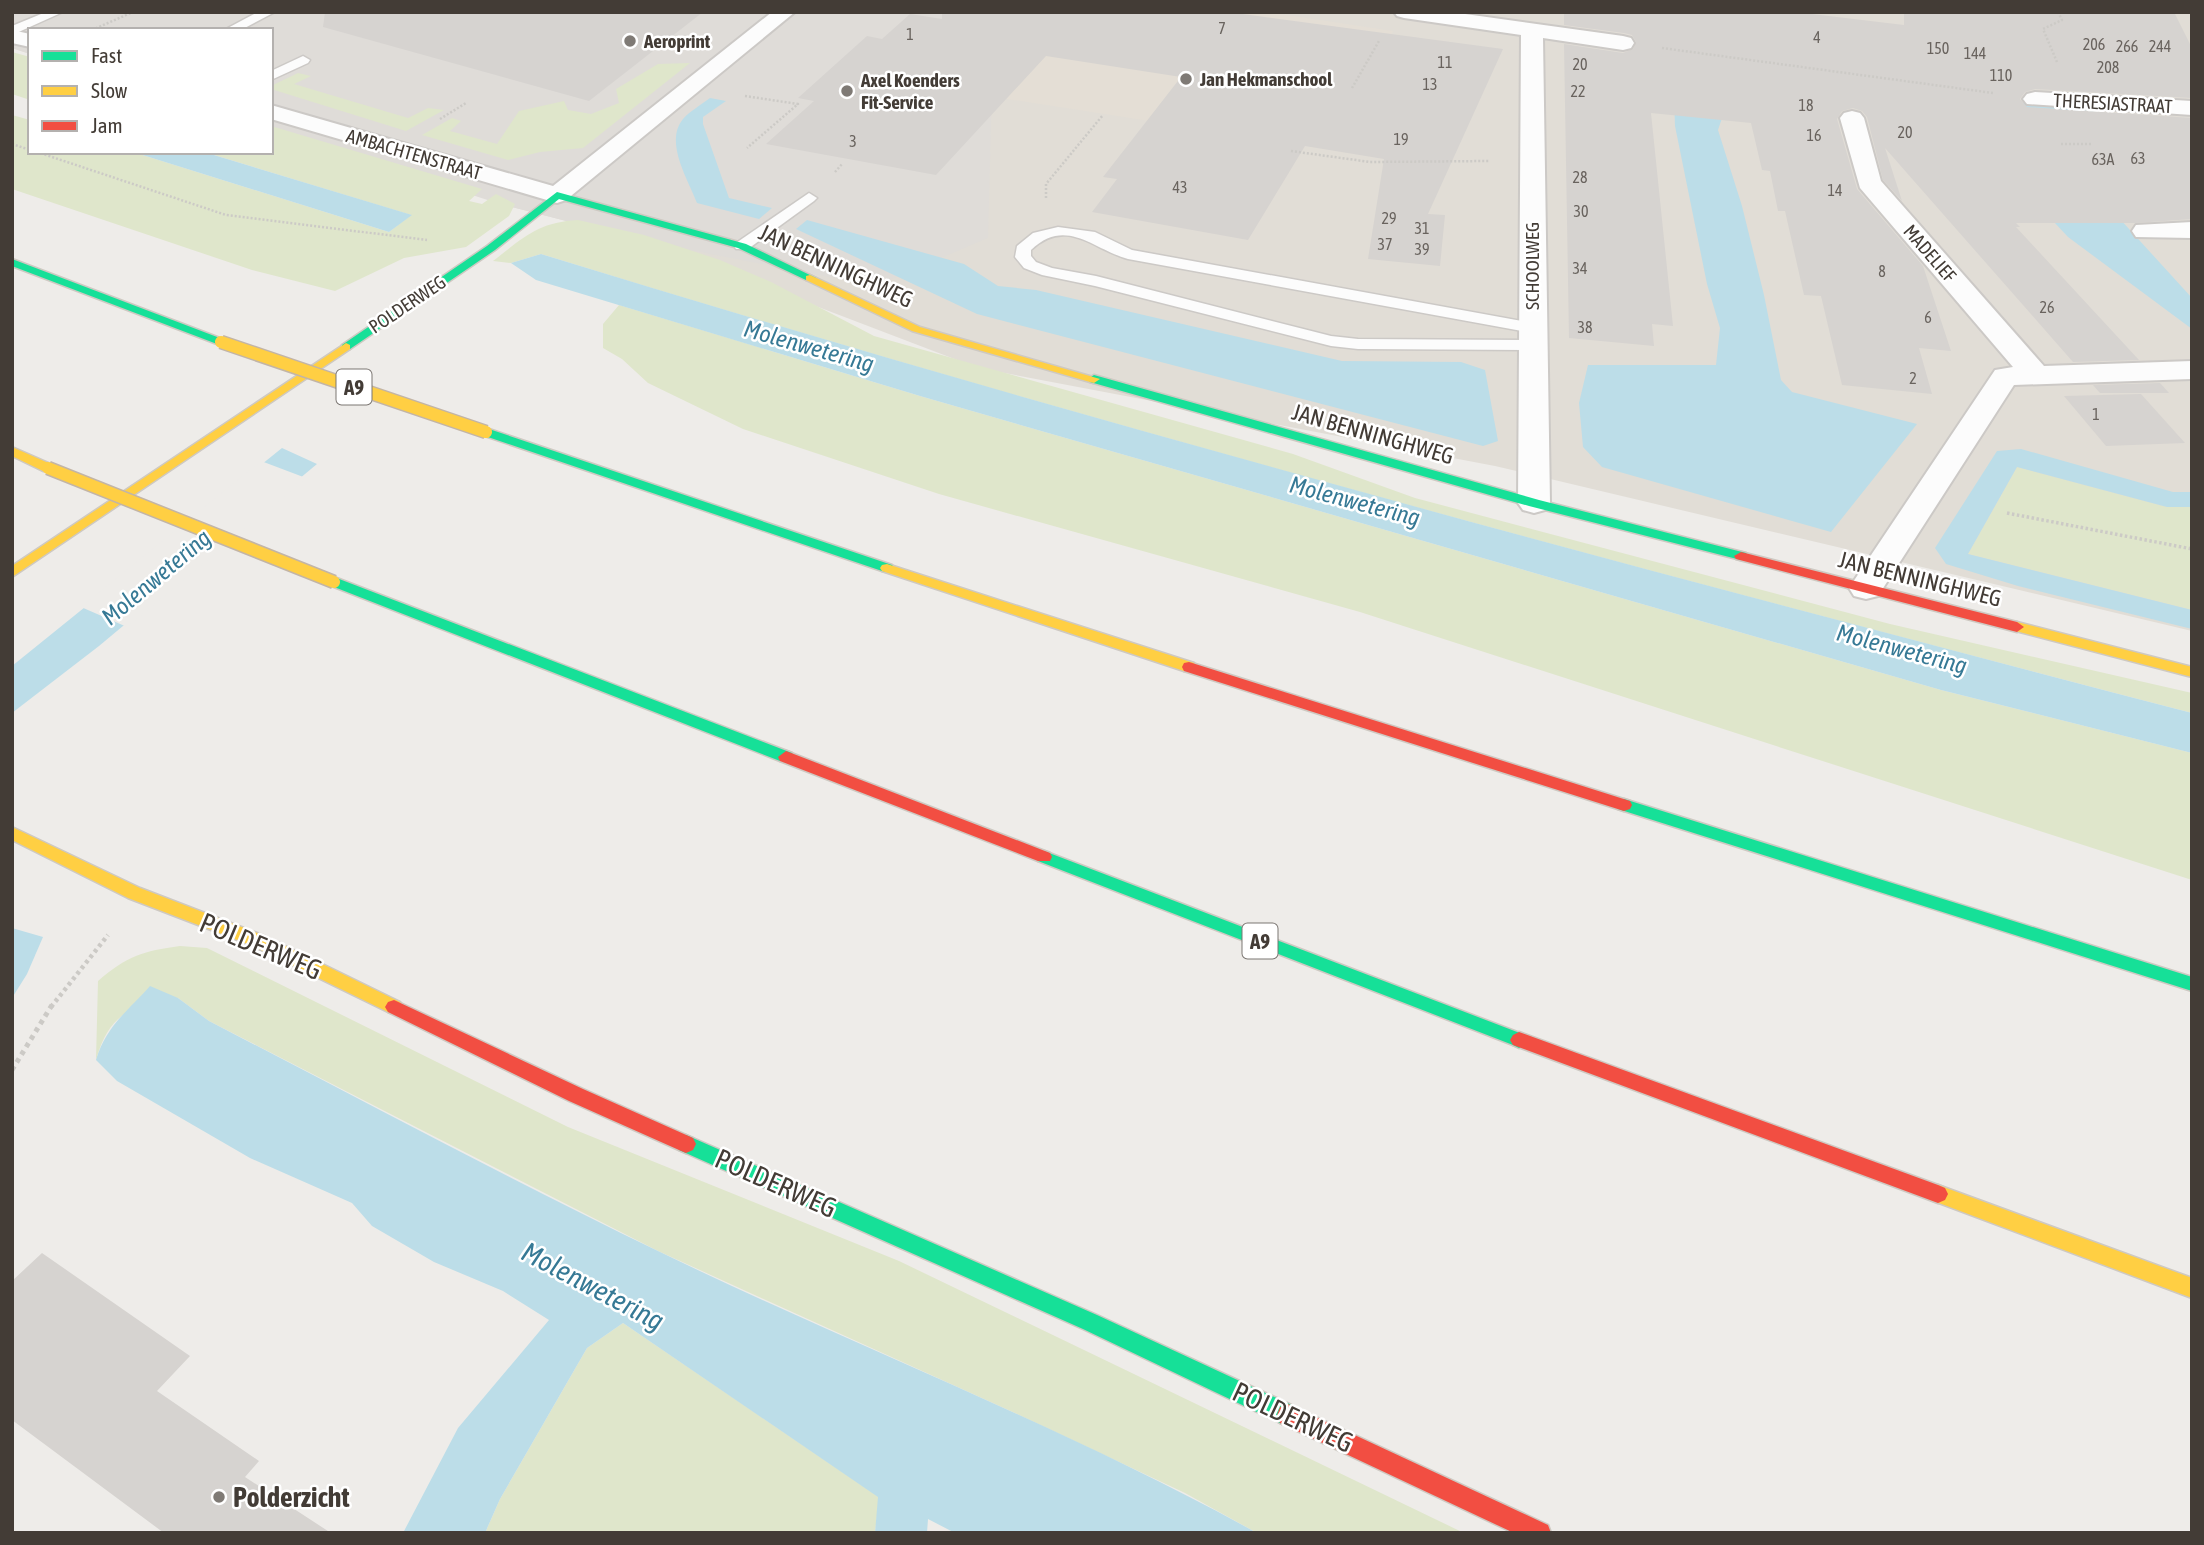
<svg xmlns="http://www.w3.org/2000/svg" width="2204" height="1545" viewBox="0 0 2204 1545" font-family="'Asap Condensed',sans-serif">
<rect width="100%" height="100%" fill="#eeece9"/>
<path fill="#e1ddd6" d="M 12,12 L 2192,12 L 2192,631 L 1495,466 L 978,368 L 648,242 L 500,204 L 271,30 L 30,30 L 30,54 L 12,48 Z"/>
<path fill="#dfdcd8" d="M 12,12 L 994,12 L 988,238 L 876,286 L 648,242 L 500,204 L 271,130 L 271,30 L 30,30 L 30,54 L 12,48 Z"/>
<path fill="#e4ded5" d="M 986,12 L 1266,12 L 1393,31 L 1332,142 L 1297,144 L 988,96 Z"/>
<g fill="#dfe6cb">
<path d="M 12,52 L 30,57 L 30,100 L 12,94 Z"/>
<path d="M 690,63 L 583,148 L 540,152 L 508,160 L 422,135 L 452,118 L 461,121 L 450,131 L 497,144 L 519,111 L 564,101 L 568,110 L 591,114 L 619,103 L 616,89 L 658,64 Z"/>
<path d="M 298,73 L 311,76 L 294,84 L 408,118 L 428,108 L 444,110 L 406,131 L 271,89 L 271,86 Z"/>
<path d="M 12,115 L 30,120 L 30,152 L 133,152 L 389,232 L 411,215 L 204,152 L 271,152 L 271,126 L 482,189 L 469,201 L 482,204 L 496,194 L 515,204 L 509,216 L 466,247 L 404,258 L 335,291 L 252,270 L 12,189 Z"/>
<path d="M 578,220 L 644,235 L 720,260 L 771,282 L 874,336 L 1293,454 L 1415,498 L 1890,624 L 2192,693 L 2192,713 C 1639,569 1087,423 541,254 L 511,263 L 493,261 C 523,238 538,222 578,220 Z"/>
<path d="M 619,305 L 920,396 L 1941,690 L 2192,753 L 2192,880 L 1360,612 L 939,494 L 743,429 L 648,383 L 622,359 L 603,348 L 603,324 Z"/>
<path d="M 2017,467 L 2167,507 L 2192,507 L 2192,610 L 1968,554 Z"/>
<path d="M 180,946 L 207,948 L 568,1127 L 899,1261 L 1464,1533 L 1257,1533 L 1185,1493 L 1017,1414 L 658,1251 L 209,1021 L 178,998 C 131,1009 111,1009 96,1060 L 98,981 C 127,956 143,951 180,946 Z"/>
<path d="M 623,1323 L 879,1497 L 875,1533 L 485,1533 L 500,1499 L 587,1348 Z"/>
</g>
<g fill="#bcdde8">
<path d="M 1695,62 L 2192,124 L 2078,173 L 2192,298 L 2192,329 L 2068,237 L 1952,113 L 1784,86 L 1722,118 L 1718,130 L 1742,206 L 1764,295 L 1781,380 L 1792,392 L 1917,424 L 1831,532 L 1602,467 L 1583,447 L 1579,403 L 1588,365 L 1716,365 L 1720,328 L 1707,284 L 1675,126 L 1673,70 Z"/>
<path d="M 710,98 L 726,101 L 703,117 L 703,124 L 729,198 L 772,208 L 759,219 L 697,203 C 688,179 664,142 683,119 C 690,111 701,105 710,98 Z"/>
<path d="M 133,152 L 204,152 L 412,215 L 389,232 Z"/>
<path d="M 807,220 L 964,264 L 998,286 L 1036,290 L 1342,361 L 1461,362 L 1485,370 L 1498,441 L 1483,446 L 977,314 L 796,229 Z"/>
<path d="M 541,254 C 1087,422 1639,569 2192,713 L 2192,753 L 1941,690 L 920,396 L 536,280 L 511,263 Z"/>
<path d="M 282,448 L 317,464 L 99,646 L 12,713 L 12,666 Z"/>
<path d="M 2021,449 L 2173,492 L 2192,492 L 2192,507 L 2167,507 L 2017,467 L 1968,554 L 2192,610 L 2192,629 L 2018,586 L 1946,564 L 1935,548 L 1997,451 Z"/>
<path d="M 12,928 L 43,937 L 27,974 L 12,998 Z"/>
<path d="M 150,986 L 178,998 L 209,1021 C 358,1098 507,1178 658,1251 C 856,1347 1063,1426 1257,1533 L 955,1533 L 928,1519 L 927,1533 L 875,1533 L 878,1497 L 623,1323 L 587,1348 L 500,1499 L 485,1533 L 403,1533 L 458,1428 L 549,1320 L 503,1291 L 434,1262 L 372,1226 L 352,1203 L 250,1158 L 117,1081 L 96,1060 C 106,1026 127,1012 150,986 Z"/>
</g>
<path fill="#eeece9" d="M 261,461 L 306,478 L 127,627 L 81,607 Z"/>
<g fill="#d6d3d0">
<path d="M 325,12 L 703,12 L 589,101 L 323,27 Z"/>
<path d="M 942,12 L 1228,12 L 1503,49 L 1428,214 L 1445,215 L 1440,266 L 1368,259 L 1384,159 L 1305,146 L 1248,240 L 1092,212 L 1117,179 L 1103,177 L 1181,77 L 1046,56 L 936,175 L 766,144 L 814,101 L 798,98 L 867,36 L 882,39 L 910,14 L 942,19 Z"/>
<path d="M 1564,12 L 1795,12 L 1904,25 L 1904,12 L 2174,12 L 2192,48 L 2192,98 L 2035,89 L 2025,92 L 2020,99 L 2027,107 L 2192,118 L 2192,219 L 2136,223 L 2016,223 L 2020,227 L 2016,227 L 2139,360 L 2073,362 L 1885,148 L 1902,201 L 1883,180 L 1867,117 L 1862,111 L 1853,108 L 1842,111 L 1837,119 L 1857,189 L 1923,266 L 1951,351 L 1919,348 L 1932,394 L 1842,385 L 1821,296 L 1804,295 L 1785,211 L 1778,211 L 1770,171 L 1762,170 L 1751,123 L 1651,113 L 1673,326 L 1652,324 L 1654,346 L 1569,338 L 1564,44 L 1623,53 L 1633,49 L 1636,42 L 1632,35 L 1624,33 L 1564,25 Z"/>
<path d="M 2160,383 L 2169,393 L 2100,393 L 2093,385 Z"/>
<path d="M 2141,394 L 2185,443 L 2106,446 L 2064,396 Z"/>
<path d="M 42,1253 L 190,1356 L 157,1391 L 259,1461 L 245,1477 L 331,1533 L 164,1533 L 12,1420 L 12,1281 Z"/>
</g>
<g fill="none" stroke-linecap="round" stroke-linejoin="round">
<g stroke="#ccc9c6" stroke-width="3">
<g id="lane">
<path d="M 46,12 L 63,12 L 12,35 L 12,26 Z"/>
<path d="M 258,12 L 275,12 L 241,30 L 224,30 Z"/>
<path d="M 303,56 L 310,60 L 308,63 L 271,80 L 271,71 Z"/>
<path d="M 809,193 L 817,198 L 814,201 L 748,249 L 736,249 L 734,246 L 736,243 Z"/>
<path d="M 1058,227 L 1095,232 L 1132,250 L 1533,323 L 1541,328 L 1533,333 L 1128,259 C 1094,250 1066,216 1031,250 L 1031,256 L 1036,262 L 1052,268 L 1096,276 L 1331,336 L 1358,339 L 1533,340 L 1541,345 L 1533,350 L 1358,349 L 1331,346 L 1095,286 L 1042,275 L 1024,268 L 1015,257 L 1017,246 L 1033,233 Z"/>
</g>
</g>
<g stroke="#ccc9c6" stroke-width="4">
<g id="street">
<path d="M 772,12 L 795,12 L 566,200 L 557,203 L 271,119 L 271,105 L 553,186 Z"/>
<path d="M 1394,12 L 1451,12 L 1623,36 L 1631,38 L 1634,43 L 1631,48 L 1623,50 L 1543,38 L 1550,503 L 1545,510 L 1534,513 L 1523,510 L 1518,503 L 1521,35 L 1404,18 L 1397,16 Z"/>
<path d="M 12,30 L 30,34 L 30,47 L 12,43 Z"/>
<path d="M 2035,92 L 2192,101 L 2192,115 L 2027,104 L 2023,99 L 2027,94 Z"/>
<path d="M 1852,111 L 1860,113 L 1864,118 L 1881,181 L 2044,366 L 2192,361 L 2192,379 L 2014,385 L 1878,596 L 1866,599 L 1854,596 L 1849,588 L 1995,370 L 2013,367 L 1860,188 L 1840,118 L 1844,113 Z"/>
<path d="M 2192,222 L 2192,238 L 2136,237 L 2132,231 L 2136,225 Z"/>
</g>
</g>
<g stroke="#cec9c2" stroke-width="3">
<g id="fast">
<path d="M 557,192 L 746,244 L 816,278 L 806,280 L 738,248 L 559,199 L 495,250 L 350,349 L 342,349 L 342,345 L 487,246 Z"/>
<path d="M 12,259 L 225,340 L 227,342 L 225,344 L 217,344 L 12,266 Z"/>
<path d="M 1094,375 L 1539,500 L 1746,553 L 1748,556 L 1741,560 L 1529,506 L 1090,382 L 1088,379 Z"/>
<path d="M 486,428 L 892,565 L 894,568 L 887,572 L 882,571 L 482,435 L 480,432 Z"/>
<path d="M 334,577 L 792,753 L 794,757 L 792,761 L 780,761 L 329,585 L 327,582 L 329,579 Z"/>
<path d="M 1624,799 L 2192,977 L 2192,991 L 1618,809 L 1616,805 L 1618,801 Z"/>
<path d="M 1044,851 L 1525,1035 L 1528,1040 L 1525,1045 L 1519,1048 L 1513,1045 L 1038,861 L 1036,857 L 1038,853 Z"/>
<path d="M 686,1135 L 1097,1315 L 1296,1407 L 1299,1415 L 1296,1423 L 1288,1426 L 1280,1423 L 1083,1329 L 679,1150 L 676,1144 L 679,1138 Z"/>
</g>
</g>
<g stroke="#cec9c2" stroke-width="3">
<g id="slow">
<path d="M 810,275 L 920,327 L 1100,379 L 1094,383 L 1090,382 L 912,331 L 806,280 L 806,276 Z"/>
<path d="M 346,343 L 350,345 L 350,349 L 12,577 L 12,566 Z"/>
<path d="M 12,447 L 53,465 L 54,468 L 53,471 L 43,471 L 12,456 Z"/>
<path d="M 887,564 L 1194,663 L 1196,667 L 1194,671 L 1184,671 L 882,571 L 880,568 L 882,565 Z"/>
<path d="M 2017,622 L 2192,667 L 2192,677 L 2012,630 L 2010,627 L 2012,624 Z"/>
<path d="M 12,827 L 140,888 L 265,936 L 400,1002 L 403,1007 L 400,1012 L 394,1014 L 388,1012 L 253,946 L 128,898 L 12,840 Z"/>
<path d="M 1938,1185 L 2192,1278 L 2192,1298 L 1931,1200 L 1928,1194 L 1931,1188 Z"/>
</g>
</g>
<g stroke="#cec9c2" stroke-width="3">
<g id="jam">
<path d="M 1741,552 L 2017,622 L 2024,627 L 2017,632 L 1736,559 L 1734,556 Z"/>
<path d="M 1189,662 L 1630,801 L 1632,805 L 1630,809 L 1624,811 L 1184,671 L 1182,667 L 1184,663 Z"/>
<path d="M 786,751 L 1050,853 L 1052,857 L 1050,861 L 1038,861 L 780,761 L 778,757 Z"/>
<path d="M 394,1000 L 583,1089 L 693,1138 L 696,1144 L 693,1150 L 686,1153 L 679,1150 L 569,1101 L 388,1012 L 385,1007 L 388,1002 Z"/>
<path d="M 1519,1032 L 1938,1185 L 1945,1188 L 1948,1194 L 1945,1200 L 1938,1203 L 1513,1045 L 1510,1040 L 1513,1035 Z"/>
<path d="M 1288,1404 L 1548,1525 L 1551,1533 L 1514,1533 L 1280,1423 L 1277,1415 L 1280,1407 Z"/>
</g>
</g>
<g stroke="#cccac6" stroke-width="2.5" stroke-dasharray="2 2" stroke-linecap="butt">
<path d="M 92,30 L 133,12"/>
<path d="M 1662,48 L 1993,93"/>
<path d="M 2057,62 L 2043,29 L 2062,20 L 2058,12"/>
<path d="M 1352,88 L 1379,41"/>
<path d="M 745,96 L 798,104 L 747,148"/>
<path d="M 440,119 L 466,103"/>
<path d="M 12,144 L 30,150"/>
<path d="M 2061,144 L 2092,144"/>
<path d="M 1291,151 L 1370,162 L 1489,161"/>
<path d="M 37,152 L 226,215 L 427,240"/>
<path d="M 835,172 L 842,164"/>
<path d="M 1046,198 L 1046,184 L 1103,115"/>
</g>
<path stroke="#cccac6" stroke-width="3.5" stroke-dasharray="2.5 2.5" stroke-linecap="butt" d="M 2007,513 L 2192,549"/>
<path stroke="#cccac6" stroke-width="4.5" stroke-dasharray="3.5 3.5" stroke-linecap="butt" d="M 51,1007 L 108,935"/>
<path stroke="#cccac6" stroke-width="5" stroke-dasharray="4.5 4.5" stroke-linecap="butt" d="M 12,1070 L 52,1005"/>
<use href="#lane" fill="#fcfcfc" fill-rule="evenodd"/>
<use href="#street" fill="#fcfcfc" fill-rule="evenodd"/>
<use href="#fast" fill="#16e098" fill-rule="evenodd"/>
<use href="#slow" fill="#ffcf43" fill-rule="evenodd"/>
<use href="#jam" fill="#f24e42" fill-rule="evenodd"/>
<g stroke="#c3b5a6" stroke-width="15" stroke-linecap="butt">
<g id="slow-bridge">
<path d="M 221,342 L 486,432"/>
<path d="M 48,468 L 334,582"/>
</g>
</g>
<use href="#slow-bridge" stroke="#ffcf43" stroke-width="12"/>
</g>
<g fill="#7f7a75" stroke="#fff" stroke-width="2.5">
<circle cx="630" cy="41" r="7"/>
<circle cx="1186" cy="79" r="7"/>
<circle cx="847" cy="91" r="7"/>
<circle cx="219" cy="1497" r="7"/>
</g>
<g text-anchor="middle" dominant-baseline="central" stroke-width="5" stroke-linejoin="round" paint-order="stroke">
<g font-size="16" fill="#69635e">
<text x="1222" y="28">7</text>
<text x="910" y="34">1</text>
<text x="1817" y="37">4</text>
<text x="2094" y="44">206</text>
<text x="2127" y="46">266</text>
<text x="2160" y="46">244</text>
<text x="1938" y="48">150</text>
<text x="1975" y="53">144</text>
<text x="1445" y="62">11</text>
<text x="1580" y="64">20</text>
<text x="2108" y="67">208</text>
<text x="2001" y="75">110</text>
<text x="1430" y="84">13</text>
<text x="1578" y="91">22</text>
<text x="1806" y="105">18</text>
<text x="1905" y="132">20</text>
<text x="1814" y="135">16</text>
<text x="1401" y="139">19</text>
<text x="853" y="141">3</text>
<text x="2138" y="158">63</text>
<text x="2103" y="159">63A</text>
<text x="1580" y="177">28</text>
<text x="1180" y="187">43</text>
<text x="1835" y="190">14</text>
<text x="1581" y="211">30</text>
<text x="1389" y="218">29</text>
<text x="1422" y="228">31</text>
<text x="1385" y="244">37</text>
<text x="1422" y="249">39</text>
<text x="1580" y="268">34</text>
<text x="1882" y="271">8</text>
<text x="2047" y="307">26</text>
<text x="1928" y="317">6</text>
<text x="1585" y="327">38</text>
<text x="1913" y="378">2</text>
<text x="2096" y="414">1</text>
</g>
<g font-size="19" font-weight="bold" fill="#433c36" stroke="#fff" text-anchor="start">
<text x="644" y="41">Aeroprint</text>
<text x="1200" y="79">Jan Hekmanschool</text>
<text x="861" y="80">Axel Koenders<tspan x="861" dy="22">Fit-Service</tspan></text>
</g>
<g font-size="19" fill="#433c36" stroke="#fff">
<text transform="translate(2113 103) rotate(3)">THERESIASTRAAT</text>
<text transform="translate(414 154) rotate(16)">AMBACHTENSTRAAT</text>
<text transform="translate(1930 253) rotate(49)">MADELIEF</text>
<text transform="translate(1532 266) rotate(-90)">SCHOOLWEG</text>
<text transform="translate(407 304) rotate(-34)">POLDERWEG</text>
</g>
<g fill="#fff" stroke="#7b7672" stroke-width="2">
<rect x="336.5" y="369.5" width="35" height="35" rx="5"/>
<rect x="1242.5" y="923.5" width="35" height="35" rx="5"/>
</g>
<g font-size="21" font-weight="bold" fill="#433c36">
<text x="354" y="387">A9</text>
<text x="1260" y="941">A9</text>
</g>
<g font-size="23" fill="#433c36" stroke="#fff">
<text transform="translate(836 266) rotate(25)">JAN BENNINGHWEG</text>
<text transform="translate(1373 434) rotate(16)">JAN BENNINGHWEG</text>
<text transform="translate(1920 579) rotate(14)">JAN BENNINGHWEG</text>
</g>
<g font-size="24" font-style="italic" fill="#367995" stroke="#fff">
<text transform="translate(809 346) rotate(16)">Molenwetering</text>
<text transform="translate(1355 501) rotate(15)">Molenwetering</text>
<text transform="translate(156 577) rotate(-40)">Molenwetering</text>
<text transform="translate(1902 649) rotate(15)">Molenwetering</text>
</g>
<g font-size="28" fill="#433c36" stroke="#fff">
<text transform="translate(261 946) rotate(23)">POLDERWEG</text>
<text transform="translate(776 1183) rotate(24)">POLDERWEG</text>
<text transform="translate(1293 1417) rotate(25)">POLDERWEG</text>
</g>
<g font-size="28" font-style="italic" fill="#367995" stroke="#fff">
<text transform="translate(593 1286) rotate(28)">Molenwetering</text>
</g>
<g font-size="28" font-weight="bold" fill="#433c36" stroke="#fff" text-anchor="start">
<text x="233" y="1497">Polderzicht</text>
</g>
</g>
<rect width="2204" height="1545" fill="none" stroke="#433c36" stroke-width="28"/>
<rect x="28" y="28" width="245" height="126" fill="#ffffff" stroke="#b4b1af" stroke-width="2"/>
<rect x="42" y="51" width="35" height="10" fill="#16e098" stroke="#b4b1af" stroke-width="2"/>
<text x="91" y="63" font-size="21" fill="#433c36">Fast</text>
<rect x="42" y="86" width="35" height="10" fill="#ffcf43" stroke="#b4b1af" stroke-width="2"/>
<text x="91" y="98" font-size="21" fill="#433c36">Slow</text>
<rect x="42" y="121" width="35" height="10" fill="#f24e42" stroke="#b4b1af" stroke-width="2"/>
<text x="91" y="133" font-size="21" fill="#433c36">Jam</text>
</svg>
